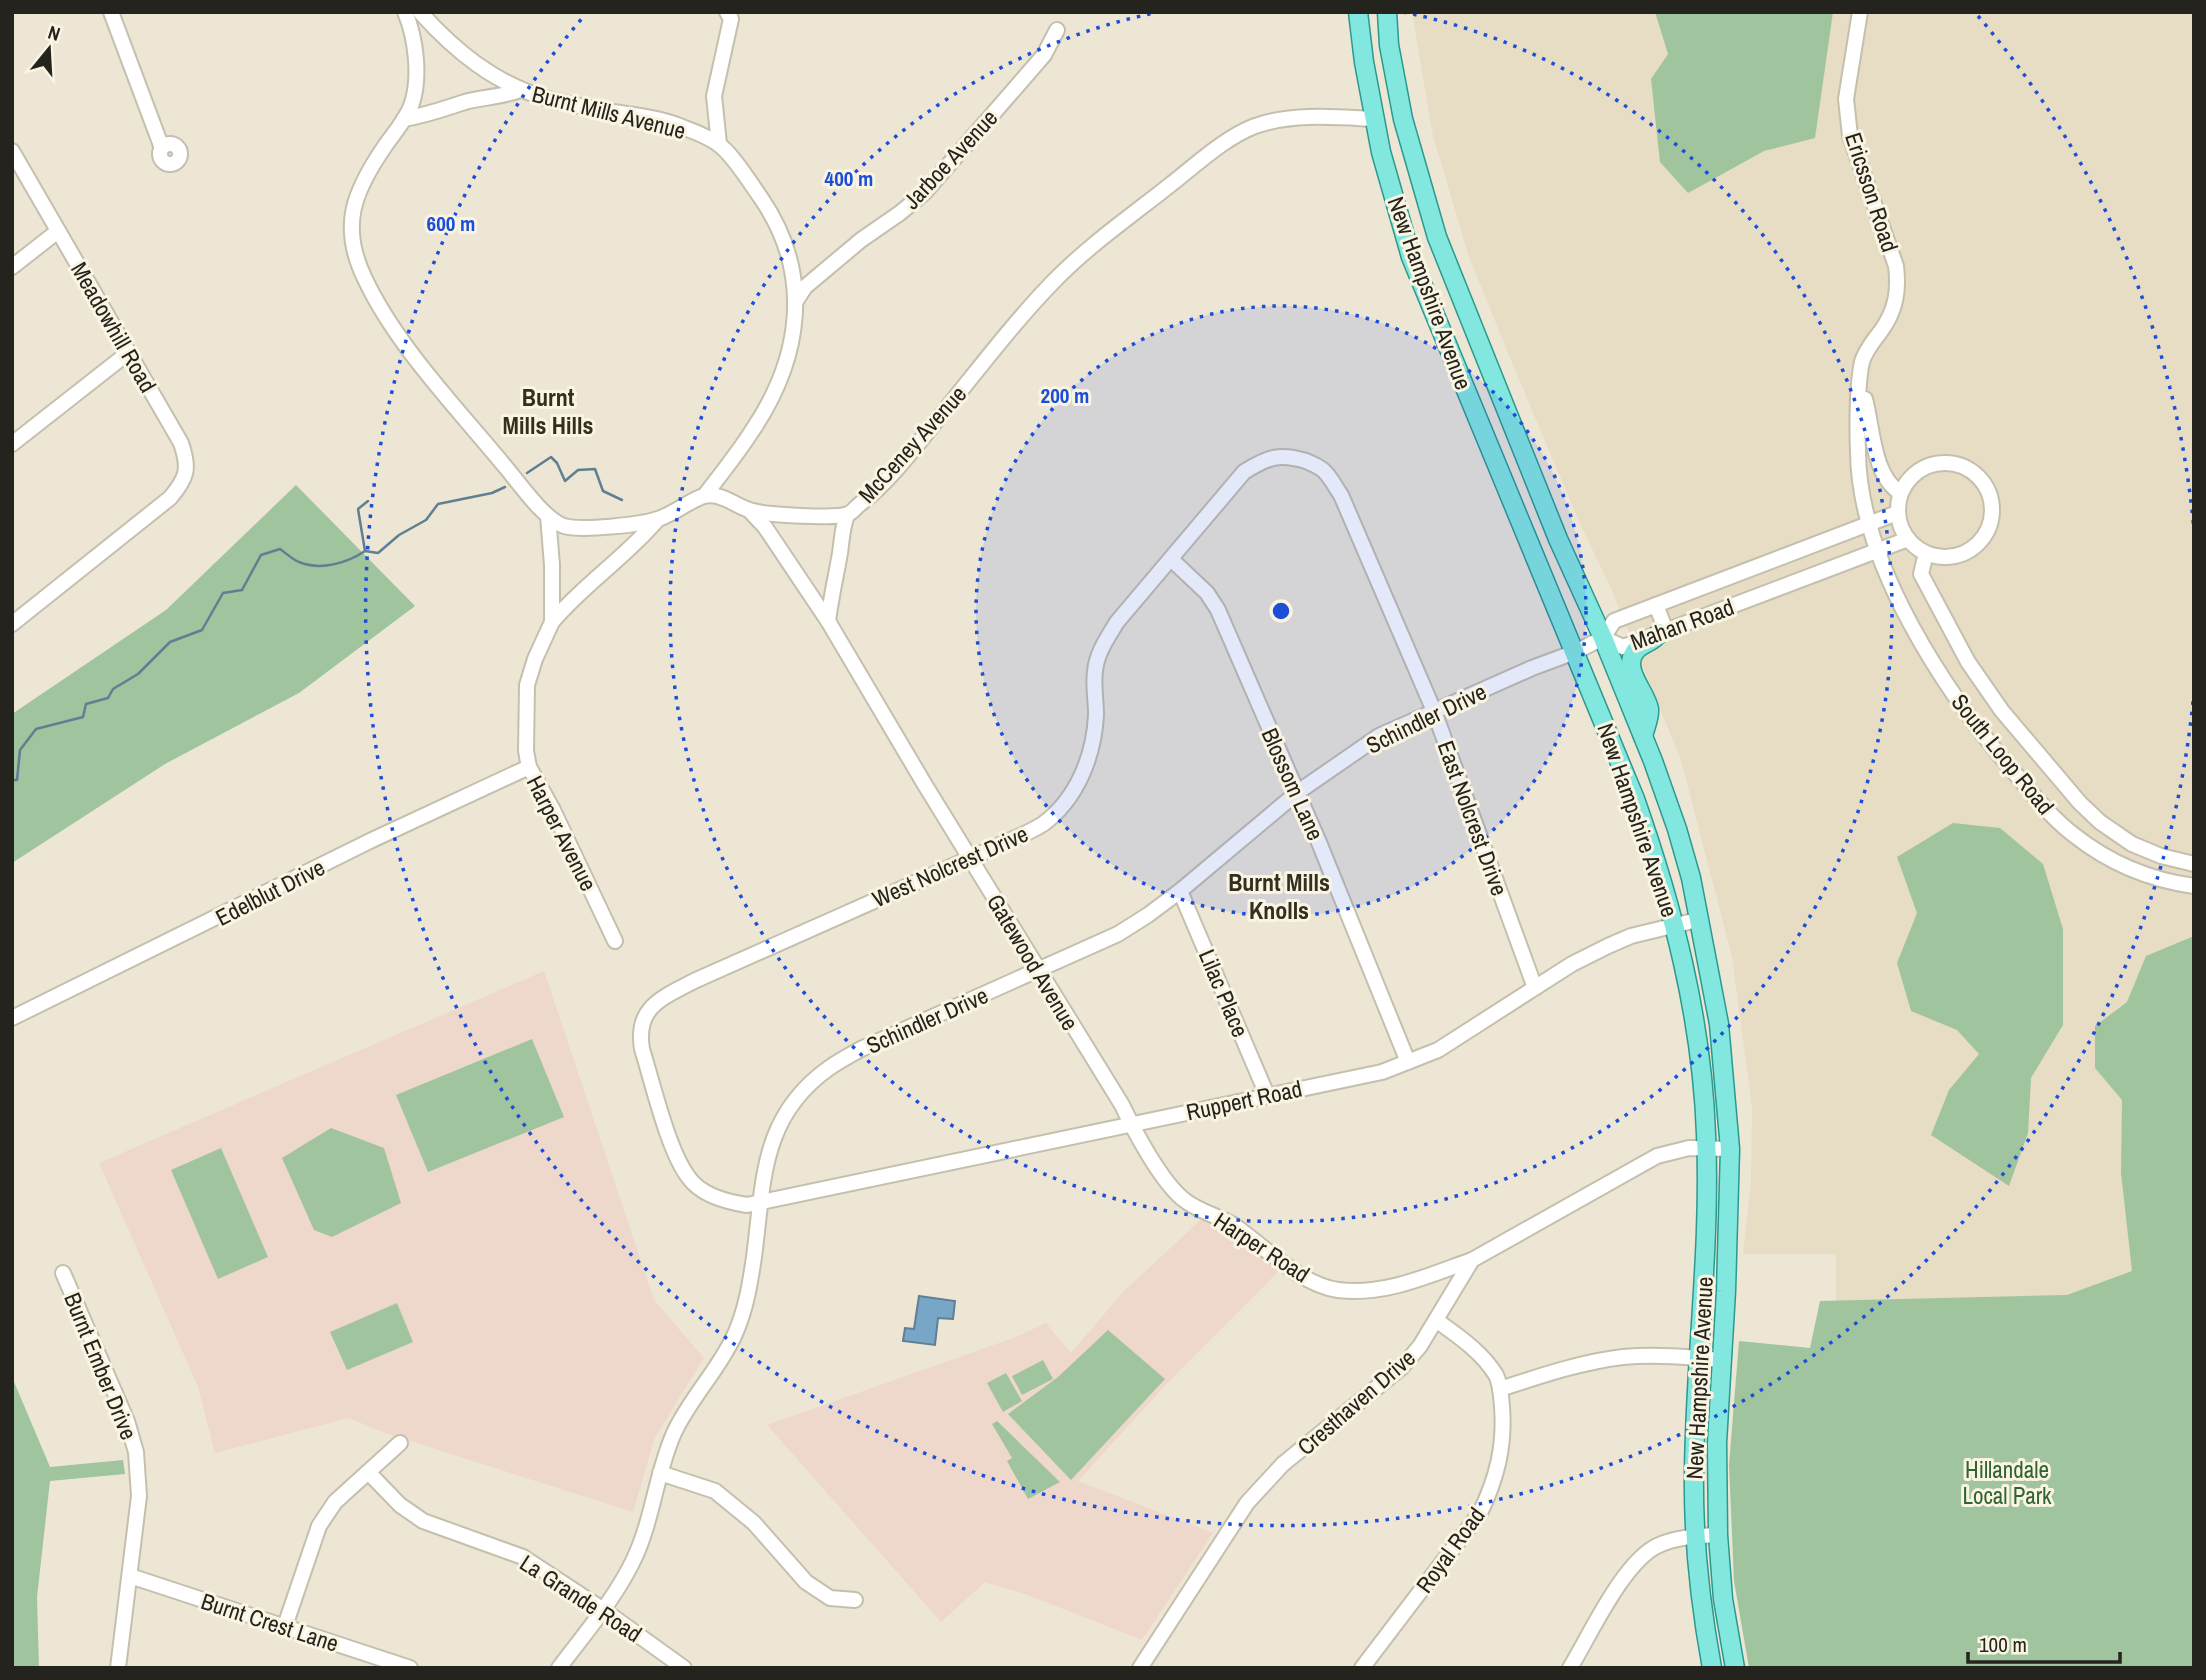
<svg xmlns="http://www.w3.org/2000/svg" width="2206" height="1680" viewBox="0 0 2206 1680" font-family="'Archivo Narrow',sans-serif">
<rect width="100%" height="100%" fill="#ede6d5"/>
<path fill="#e6ddc4" d="M 1412,12 L 2194,12 L 2194,1371 L 2173,1293 L 1836,1301 L 1836,1254 L 1743,1254 L 1751,1181 L 1752,1108 L 1732,957 L 1681,760 L 1610,586 L 1582,528 L 1515,370 L 1469,257 L 1433,136 Z"/>
<g fill="#eed8cb">
<path d="M 544,971 L 654,1300 L 704,1358 L 655,1437 L 633,1512 L 385,1433 L 349,1418 L 215,1453 L 198,1387 L 99,1163 Z"/>
<path d="M 1206,1215 L 1285,1265 L 1174,1376 L 1078,1481 L 1213,1533 L 1142,1640 L 1025,1594 L 985,1582 L 941,1622 L 767,1425 L 1016,1337 L 1046,1323 L 1071,1353 L 1124,1291 Z"/>
</g>
<g fill="#a0c49d">
<path d="M 1655,12 L 1833,12 L 1815,138 L 1764,151 L 1688,193 L 1660,162 L 1651,79 L 1668,54 Z"/>
<path d="M 296,485 L 415,606 L 299,693 L 165,764 L 12,863 L 12,714 L 166,610 Z"/>
<path d="M 1953,823 L 2000,828 L 2043,864 L 2063,929 L 2063,1025 L 2031,1078 L 2028,1133 L 2009,1186 L 1931,1135 L 1949,1090 L 1979,1054 L 1957,1030 L 1911,1011 L 1897,963 L 1917,913 L 1897,857 Z"/>
<path d="M 2194,936 L 2194,1668 L 1749,1668 L 1734,1581 L 1729,1465 L 1739,1341 L 1810,1348 L 1820,1301 L 2067,1295 L 2132,1271 L 2121,1173 L 2122,1100 L 2095,1068 L 2095,1026 L 2127,1002 L 2146,956 Z"/>
<path d="M 532,1039 L 564,1117 L 428,1172 L 396,1095 Z"/>
<path d="M 331,1128 L 384,1148 L 401,1203 L 332,1237 L 314,1230 L 282,1158 Z"/>
<path d="M 221,1148 L 268,1257 L 218,1279 L 171,1170 Z"/>
<path d="M 397,1303 L 413,1342 L 347,1370 L 330,1332 Z"/>
<path d="M 1108,1330 L 1165,1379 L 1071,1480 L 1008,1414 L 1058,1377 Z"/>
<path d="M 1043,1360 L 1053,1379 L 1022,1395 L 1012,1376 Z"/>
<path d="M 1006,1373 L 1022,1401 L 1003,1412 L 987,1383 Z"/>
<path d="M 12,1377 L 50,1467 L 123,1460 L 125,1474 L 50,1481 L 37,1597 L 39,1668 L 12,1668 Z"/>
<path d="M 997,1421 L 1060,1482 L 1028,1499 L 1007,1461 L 1012,1458 L 992,1424 Z"/>
</g>
<path fill="#78a6c6" stroke="#5f7f93" stroke-width="2" d="M 919,1296 L 955,1301 L 953,1319 L 938,1318 L 935,1345 L 903,1341 L 905,1328 L 914,1329 Z"/>
<g fill="none" stroke-linecap="round" stroke-linejoin="round">
<g stroke="#5f7f93" stroke-width="2.5">
<path d="M 527,473 L 551,457 L 557,463 L 565,481 L 578,470 L 595,469 L 603,491 L 622,500"/>
<path d="M 365,551 L 358,509 L 368,501"/>
<path d="M 12,780 L 17,780 L 20,750 L 36,729 L 83,717 L 86,704 L 108,698 L 113,689 L 138,674 L 170,642 L 202,630 L 223,593 L 242,590 L 261,555 L 280,549 C 286,553 293,560 299,562 C 321,571 347,563 365,551 L 378,553 L 399,535 L 426,520 L 438,504 L 492,493 L 505,487"/>
</g>
<g stroke="#c5bfae" stroke-width="18">
<g id="minor">
<path d="M 111,12 L 162,148"/>
<path d="M 405,12 C 416,38 421,79 411,106 C 405,121 394,133 385,146 C 354,191 339,226 365,279 C 396,345 456,407 503,464 C 517,480 544,520 564,526 C 581,531 640,525 658,519 C 673,514 686,503 701,497 C 721,490 735,507 753,511 C 767,515 837,519 848,514 C 853,512 856,507 860,504 C 893,479 919,441 946,409 C 981,366 1015,321 1054,281 C 1089,245 1131,216 1170,185 C 1197,164 1224,138 1255,126 C 1292,113 1336,117 1374,119"/>
<path d="M 420,12 C 455,51 494,83 545,98 C 565,104 587,107 607,111 C 631,115 658,117 680,126 C 692,131 708,136 718,144 C 732,153 751,184 761,198 C 813,274 802,357 752,431 C 738,453 721,474 705,495"/>
<path d="M 1860,12 L 1846,99 L 1850,136 L 1896,266 C 1899,291 1896,310 1881,331 C 1874,340 1865,351 1862,362 C 1857,384 1857,429 1858,452 C 1859,564 1947,696 2019,778 C 2036,798 2053,819 2074,835 C 2108,862 2150,880 2194,886"/>
<path d="M 404,119 C 427,115 443,109 465,102 C 483,97 502,97 520,90"/>
<circle cx="170" cy="154" r="10"/>
<path d="M 719,144 L 714,96 L 731,19 L 727,12"/>
<path d="M 12,151 L 181,443 C 190,469 187,478 170,498 L 12,624"/>
<path d="M 12,267 L 58,231"/>
<path d="M 796,301 L 805,287 L 861,240 L 900,213 L 925,192 L 1044,55 L 1057,30"/>
<path d="M 1865,399 C 1873,429 1873,477 1901,493"/>
<path d="M 12,444 L 128,353"/>
<circle cx="1945" cy="510" r="47"/>
<path d="M 750,511 L 765,527 L 828,621 L 925,785 L 1122,1105 C 1134,1131 1161,1181 1183,1199 C 1197,1211 1219,1216 1235,1226 C 1265,1247 1301,1285 1338,1290 C 1385,1296 1429,1275 1472,1260"/>
<path d="M 548,516 L 552,565 L 552,622 L 535,659 L 527,685 L 526,751 L 529,767 L 553,810 L 615,941"/>
<path d="M 1926,553 L 1921,574 L 1968,662 L 2002,711 L 2080,803 L 2100,822 L 2132,844 L 2161,856 L 2194,864"/>
<path d="M 1171,559 L 1207,593 L 1218,610 L 1318,840 L 1408,1062"/>
<path d="M 1656,605 L 1666,631"/>
<path d="M 828,621 C 831,598 836,576 840,553 C 842,540 842,528 847,515"/>
<path d="M 552,622 C 584,584 626,557 658,519"/>
<path d="M 1603,638 L 1623,647 L 1908,539"/>
<path d="M 1180,891 L 1267,1095"/>
<path d="M 1535,988 L 1434,711 L 1341,495 C 1336,488 1331,478 1325,472 C 1321,467 1313,464 1306,461 C 1279,453 1268,457 1244,472 L 1117,622 C 1108,637 1097,652 1095,671 C 1093,685 1096,700 1096,715 C 1094,756 1077,799 1043,824 C 1032,831 1020,836 1009,841 L 694,981 C 662,998 635,1007 642,1049 C 653,1084 668,1151 689,1178 C 702,1196 727,1202 747,1205 L 1382,1072 L 1438,1050 L 1572,964 L 1608,946 L 1631,936 L 1697,920"/>
<path d="M 12,1018 L 372,840 L 529,767"/>
<path d="M 63,1273 L 127,1421 L 136,1452 L 139,1496 L 118,1668"/>
<path d="M 1500,1389 C 1540,1376 1581,1362 1623,1357 C 1655,1354 1689,1357 1721,1360"/>
<path d="M 368,1472 L 400,1505 L 423,1521 L 523,1557 L 602,1609 L 684,1668"/>
<path d="M 660,1473 L 715,1491 L 754,1523 L 806,1582 L 830,1598 L 855,1600"/>
<path d="M 130,1576 L 410,1668"/>
<path d="M 285,1626 L 319,1526 L 335,1502 L 400,1443"/>
<path d="M 559,1668 C 585,1633 615,1599 634,1559 C 653,1519 656,1473 674,1433 C 690,1398 719,1370 735,1334 C 746,1309 750,1284 754,1257 C 764,1182 760,1117 829,1068 C 839,1061 850,1055 861,1049 L 1118,934 L 1148,915 L 1180,891 L 1298,792 L 1379,736 L 1532,668 L 1575,652 L 1603,638 L 1614,621 L 1897,513"/>
<path d="M 1140,1668 L 1247,1503 L 1283,1464 L 1402,1367 L 1420,1346 L 1472,1260 L 1657,1156 L 1689,1148 L 1730,1149"/>
<path d="M 1362,1668 L 1480,1513 C 1497,1478 1505,1446 1502,1407 C 1501,1397 1501,1385 1496,1375 C 1481,1351 1458,1336 1436,1320"/>
<path d="M 1570,1668 C 1590,1635 1624,1560 1659,1545 C 1677,1537 1698,1536 1718,1535"/>
</g>
</g>
<g stroke="#2b998d" stroke-width="21">
<g id="major">
<path d="M 1358,12 L 1364,62 L 1381,152 L 1411,257 L 1635,799 C 1673,907 1702,1019 1706,1134 C 1711,1247 1695,1360 1694,1473 C 1693,1539 1700,1603 1712,1668"/>
<path d="M 1387,12 L 1389,45 L 1403,119 L 1437,237 L 1558,539 L 1603,638 L 1653,761 L 1677,829 L 1691,878 L 1719,1024 L 1730,1149 L 1726,1291 L 1717,1443 L 1718,1535 L 1723,1599 L 1735,1668"/>
<path d="M 1643,736 C 1645,728 1650,717 1649,709 C 1646,692 1623,671 1634,653 C 1640,643 1653,643 1659,633"/>
</g>
</g>
<use href="#minor" stroke="#fff" stroke-width="14"/>
<use href="#major" stroke="#82e8df" stroke-width="18"/>
</g>
<circle cx="1281" cy="611" r="305" fill="#1d4ed8" fill-opacity=".12"/>
<g fill="none" stroke="#1d4ed8" stroke-width="3.5" stroke-dasharray="3.5 7">
<circle cx="1281" cy="611" r="305"/>
<path d="M1403 12A611 611 0 1 1 1159 12"/>
<path d="M2194 691A916 916 0 1 1 584 16M1978 16A916 916 0 0 1 2194 531"/>
</g>
<g text-anchor="middle" dominant-baseline="central" stroke-width="6" stroke-linejoin="round" paint-order="stroke">
<g font-size="23" fill="#25231d" stroke="#faf4e2">
<text transform="translate(609 112) rotate(14)">Burnt Mills Avenue</text>
<text transform="translate(950 159) rotate(-47)">Jarboe Avenue</text>
<text transform="translate(1872 192) rotate(72)">Ericsson Road</text>
<text transform="translate(1430 293) rotate(70)">New Hampshire Avenue</text>
<text transform="translate(114 327) rotate(60)">Meadowhill Road</text>
<text transform="translate(912 444) rotate(-48)">McCeney Avenue</text>
<text transform="translate(1682 624) rotate(-20)">Mahan Road</text>
<text transform="translate(1426 718) rotate(-26)">Schindler Drive</text>
<text transform="translate(2003 754) rotate(51)">South Loop Road</text>
<text transform="translate(1293 784) rotate(66)">Blossom Lane</text>
<text transform="translate(1473 818) rotate(70)">East Nolcrest Drive</text>
<text transform="translate(1638 820) rotate(71)">New Hampshire Avenue</text>
<text transform="translate(562 833) rotate(63)">Harper Avenue</text>
<text transform="translate(950 866) rotate(-24)">West Nolcrest Drive</text>
<text transform="translate(270 892) rotate(-27)">Edelblut Drive</text>
<text transform="translate(1033 962) rotate(59)">Gatewood Avenue</text>
<text transform="translate(1224 993) rotate(67)">Lilac Place</text>
<text transform="translate(927 1020) rotate(-24)">Schindler Drive</text>
<text transform="translate(1244 1100) rotate(-12)">Ruppert Road</text>
<text transform="translate(1262 1247) rotate(33)">Harper Road</text>
<text transform="translate(101 1366) rotate(68)">Burnt Ember Drive</text>
<text transform="translate(1699 1378) rotate(-87)">New Hampshire Avenue</text>
<text transform="translate(1356 1402) rotate(-41)">Cresthaven Drive</text>
<text transform="translate(1450 1550) rotate(-54)">Royal Road</text>
<text transform="translate(581 1598) rotate(33)">La Grande Road</text>
<text transform="translate(270 1622) rotate(18)">Burnt Crest Lane</text>
</g>
<g font-size="23" fill="#30632e" stroke="#faf4e2">
<text x="2007" y="1469">Hillandale<tspan x="2007" dy="26">Local Park</tspan></text>
</g>
<g font-size="24" font-weight="bold" fill="#332e20" stroke="#faf4e2">
<text x="548" y="397">Burnt<tspan x="548" dy="28">Mills Hills</tspan></text>
<text x="1279" y="882">Burnt Mills<tspan x="1279" dy="28">Knolls</tspan></text>
</g>
</g>
<circle cx="1281" cy="611" r="10" fill="#1d4ed8" stroke="#faf4e2" stroke-width="3.5"/>
<g font-size="21" text-anchor="middle" font-weight="bold" fill="#1d4ed8" stroke="#faf4e2" stroke-width="6" stroke-linejoin="round" paint-order="stroke">
<text x="849" y="186">400 m</text>
<text x="451" y="231">600 m</text>
<text x="1065" y="403">200 m</text>
</g>
<rect width="2206" height="1680" fill="none" stroke="#25231d" stroke-width="28"/>
<g transform="translate(49 49) rotate(18)" stroke="#faf4e2" stroke-width="5" paint-order="stroke">
<path d="M0-5L12 26L0 18L-12 26Z" fill="#25231d"/>
<text y="-10" font-size="19" font-weight="bold" text-anchor="middle" fill="#25231d">N</text>
</g>
<path d="M1968 1652v10h152v-10" fill="none" stroke="#25231d" stroke-width="3.5"/>
<text x="1979" y="1652" font-size="21" fill="#25231d" stroke="#faf4e2" stroke-width="5" paint-order="stroke">100 m</text>
</svg>
